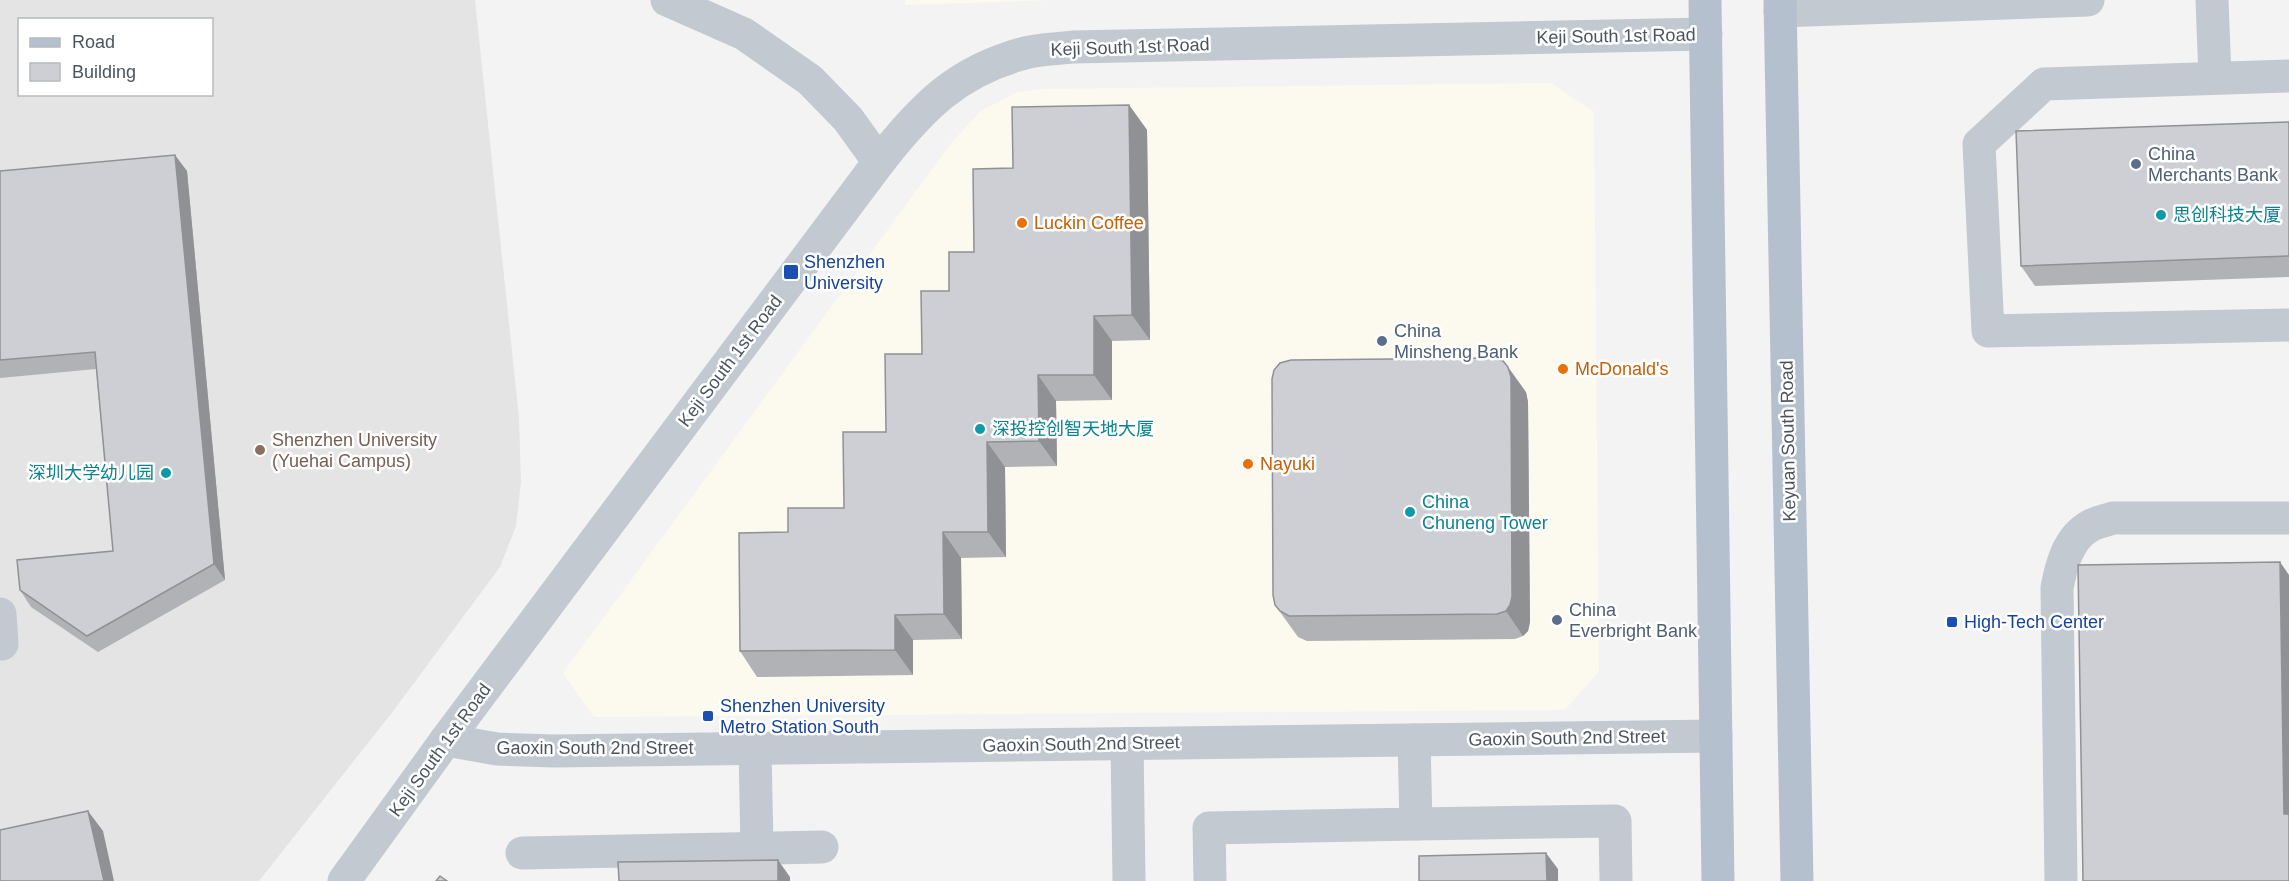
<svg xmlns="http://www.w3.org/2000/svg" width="2289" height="881" viewBox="0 0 2289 881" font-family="Arial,'Noto Sans SC',sans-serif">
<rect width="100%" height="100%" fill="#f4f3f3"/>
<g fill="#fcf9ef">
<path d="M 905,0 L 1051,0 L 905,5 Z"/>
<path d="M 1551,83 L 1594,112 L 1599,671 L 1565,710 L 594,717 L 563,673 L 952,142 L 981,111 L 1015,93 L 1042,89 Z"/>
</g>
<path fill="#e5e4e4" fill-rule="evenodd" d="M 0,0 L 475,0 L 519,418 L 521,482 L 516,526 L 500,567 L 394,710 L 259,881 L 0,881 ZM 20,20 L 212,20 L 212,94 L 20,94 Z"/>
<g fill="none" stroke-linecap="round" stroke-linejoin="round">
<g stroke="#c2c9d0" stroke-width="33">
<path d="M 667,0 L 744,34 L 810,80 L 848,119 L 879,162"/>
<path d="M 2212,0 L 2215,77"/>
<path d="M 1780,11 L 2088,0"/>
<path d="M 2289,76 L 2044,84 L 1979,144 L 1988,331 L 2289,325"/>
<path d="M 0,614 L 2,644"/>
<path d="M 446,740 L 497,749 L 554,751 L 1716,736"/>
<path d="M 1127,744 L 1129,881"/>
<path d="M 755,748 L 757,848"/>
<path d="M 1416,824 L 1615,821 L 1616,881"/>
<path d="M 522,853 L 822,847"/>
<path d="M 344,881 L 446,740 L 879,162 C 922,107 957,71 1025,53 C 1040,49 1057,49 1072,47 L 1706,34"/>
<path d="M 1210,881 L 1209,828 L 1416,824 L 1414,740"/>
<path d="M 2061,881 L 2057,588 C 2061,566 2068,538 2090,526 C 2096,522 2105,521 2113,518 L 2289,518"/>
</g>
<g stroke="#b5c0ce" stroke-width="33">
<path d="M 1705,0 L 1718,881"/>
<path d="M 1780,0 L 1797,881"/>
</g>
</g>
<g fill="#b0b2b6">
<path d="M 1129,105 L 1147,130 L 1150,340 L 1112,341 L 1112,400 L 1056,401 L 1057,466 L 1005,467 L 1006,557 L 961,558 L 962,639 L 913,640 L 913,675 L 757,677 L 740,651 L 788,532 L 844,508 L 886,432 L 922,354 L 949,291 L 974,252 L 1013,168 Z"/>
<path d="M 2289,122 L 2289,277 L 2035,286 L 2021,266 Z"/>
<path d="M 0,171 L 187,171 L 225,580 L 98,652 L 31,607 L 20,590 L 113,551 L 96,369 L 0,378 Z"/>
<path d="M 1526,392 L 1528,402 L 1530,622 L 1528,631 L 1523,636 L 1515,639 L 1307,641 L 1298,637 L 1275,605 Z"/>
</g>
<g fill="#909194">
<path d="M 1129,105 L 1147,130 L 1150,340 L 1132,315 Z"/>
<path d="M 175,155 L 187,171 L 225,580 L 214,564 Z"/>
<path d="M 1094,316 L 1112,341 L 1112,400 L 1094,375 Z"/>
<path d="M 1508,367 L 1526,392 L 1528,402 L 1530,622 L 1528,631 L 1523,636 L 1506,611 Z"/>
<path d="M 1038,375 L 1056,401 L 1057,466 L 1039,441 Z"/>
<path d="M 987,442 L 1005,467 L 1006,557 L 988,532 Z"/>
<path d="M 943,532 L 961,558 L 962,639 L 944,614 Z"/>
<path d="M 2280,562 L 2289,575 L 2289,821 L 2284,814 Z"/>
<path d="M 895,615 L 913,640 L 913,675 L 895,650 Z"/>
<path d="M 88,811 L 103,831 L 114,881 L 104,881 Z"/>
<path d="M 1546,853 L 1558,869 L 1558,881 L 1547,881 Z"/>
<path d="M 778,860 L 790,877 L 790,881 L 778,881 Z"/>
</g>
<g fill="#cdcfd4" stroke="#909194" stroke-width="1.5">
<path d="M 1129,105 L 1132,315 L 1094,316 L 1094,375 L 1038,375 L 1039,441 L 987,442 L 988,532 L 943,532 L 944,614 L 895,615 L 895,650 L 740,651 L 739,533 L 788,532 L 788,508 L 844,508 L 843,432 L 886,432 L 885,354 L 922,354 L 921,291 L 949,291 L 949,252 L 974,252 L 973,169 L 1013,168 L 1012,107 Z"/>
<path d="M 2289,122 L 2289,256 L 2021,266 L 2016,131 Z"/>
<path d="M 175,155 L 214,564 L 87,636 L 20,590 L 17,560 L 113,551 L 95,352 L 0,360 L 0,171 Z"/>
<path d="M 1494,358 L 1503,361 L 1508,367 L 1511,377 L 1512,597 L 1510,605 L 1506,611 L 1497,614 L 1289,616 L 1280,611 L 1275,605 L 1273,595 L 1272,379 L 1274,370 L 1280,363 L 1291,360 Z"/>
<path d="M 2280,562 L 2284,814 L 2289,814 L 2289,881 L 2083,881 L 2078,565 Z"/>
<path d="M 88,811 L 104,881 L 0,881 L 0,830 Z"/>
<path d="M 1546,853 L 1547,881 L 1419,881 L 1419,856 Z"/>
<path d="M 778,860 L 778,881 L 619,881 L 618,862 Z"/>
<path d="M 440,876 L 447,881 L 436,881 Z"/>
</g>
<g fill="#5c6f8a" stroke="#fff" stroke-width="2">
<circle cx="2136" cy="164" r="6"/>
<circle cx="1382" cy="341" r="6"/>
<circle cx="1557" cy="620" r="6"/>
</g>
<g fill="#0f9aa8" stroke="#fff" stroke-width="2">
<circle cx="2161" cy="215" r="6"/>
<circle cx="980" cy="429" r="6"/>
<circle cx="166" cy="473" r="6"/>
<circle cx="1410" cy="512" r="6"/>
</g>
<g fill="#e8710a" stroke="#fff" stroke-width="2">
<circle cx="1022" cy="223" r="6"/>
<circle cx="1563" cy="369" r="6"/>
<circle cx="1248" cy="464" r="6"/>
</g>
<g fill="#1a4fb4" stroke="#fff" stroke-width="2">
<rect x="783" y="264" width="16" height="16" rx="3"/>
<rect x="1946" y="616" width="12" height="12" rx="3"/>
<rect x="702" y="710" width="12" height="12" rx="3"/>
</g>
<circle fill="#8d6e63" stroke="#fff" stroke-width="2" cx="260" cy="450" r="6"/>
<g text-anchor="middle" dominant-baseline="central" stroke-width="5" stroke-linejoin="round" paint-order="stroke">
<g font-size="18" fill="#4b555f" stroke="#fff">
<text transform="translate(1616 36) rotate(-1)">Keji South 1st Road</text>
<text transform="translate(1130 47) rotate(-2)">Keji South 1st Road</text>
<text transform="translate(730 361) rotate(-53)">Keji South 1st Road</text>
<text transform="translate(1788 441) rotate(-91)">Keyuan South Road</text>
<text transform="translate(1567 738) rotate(-1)">Gaoxin South 2nd Street</text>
<text transform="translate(1081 744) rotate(-1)">Gaoxin South 2nd Street</text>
<text x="595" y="748">Gaoxin South 2nd Street</text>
<text transform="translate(440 750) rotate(-54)">Keji South 1st Road</text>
</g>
<g font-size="18" fill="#4e5e75" stroke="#fff" text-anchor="start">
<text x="2148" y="154">China<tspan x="2148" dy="21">Merchants Bank</tspan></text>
<text x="1394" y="331">China<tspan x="1394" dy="21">Minsheng Bank</tspan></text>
<text x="1569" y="610">China<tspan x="1569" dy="21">Everbright Bank</tspan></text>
</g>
<g font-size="18" fill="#0d838f" stroke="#fff" text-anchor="start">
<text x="2173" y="215">思创科技大厦</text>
<text x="992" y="429">深投控创智天地大厦</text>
<text x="154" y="473" text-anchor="end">深圳大学幼儿园</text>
<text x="1422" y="502">China<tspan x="1422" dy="21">Chuneng Tower</tspan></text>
</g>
<g font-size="18" fill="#c56008" stroke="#fff" text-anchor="start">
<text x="1034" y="223">Luckin Coffee</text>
<text x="1575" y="369">McDonald's</text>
<text x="1260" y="464">Nayuki</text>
</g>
<g font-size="18" fill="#164399" stroke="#fff" text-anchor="start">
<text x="804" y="262">Shenzhen<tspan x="804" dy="21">University</tspan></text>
<text x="1964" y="622">High-Tech Center</text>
<text x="720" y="706">Shenzhen University<tspan x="720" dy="21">Metro Station South</tspan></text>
</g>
<g font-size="18" fill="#785e54" stroke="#fff" text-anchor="start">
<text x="272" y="440">Shenzhen University<tspan x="272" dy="21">(Yuehai Campus)</tspan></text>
</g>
</g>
<rect x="18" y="18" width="195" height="78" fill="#ffffff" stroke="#b7bbbf" stroke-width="1.5"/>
<rect x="30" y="38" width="30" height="9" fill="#b5c0ce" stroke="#b7bbbf" stroke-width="1.5"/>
<text x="72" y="48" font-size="18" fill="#4b555f">Road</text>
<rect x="30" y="63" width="30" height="18" fill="#cdcfd4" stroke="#b7bbbf" stroke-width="1.5"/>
<text x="72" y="78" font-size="18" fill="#4b555f">Building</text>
</svg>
